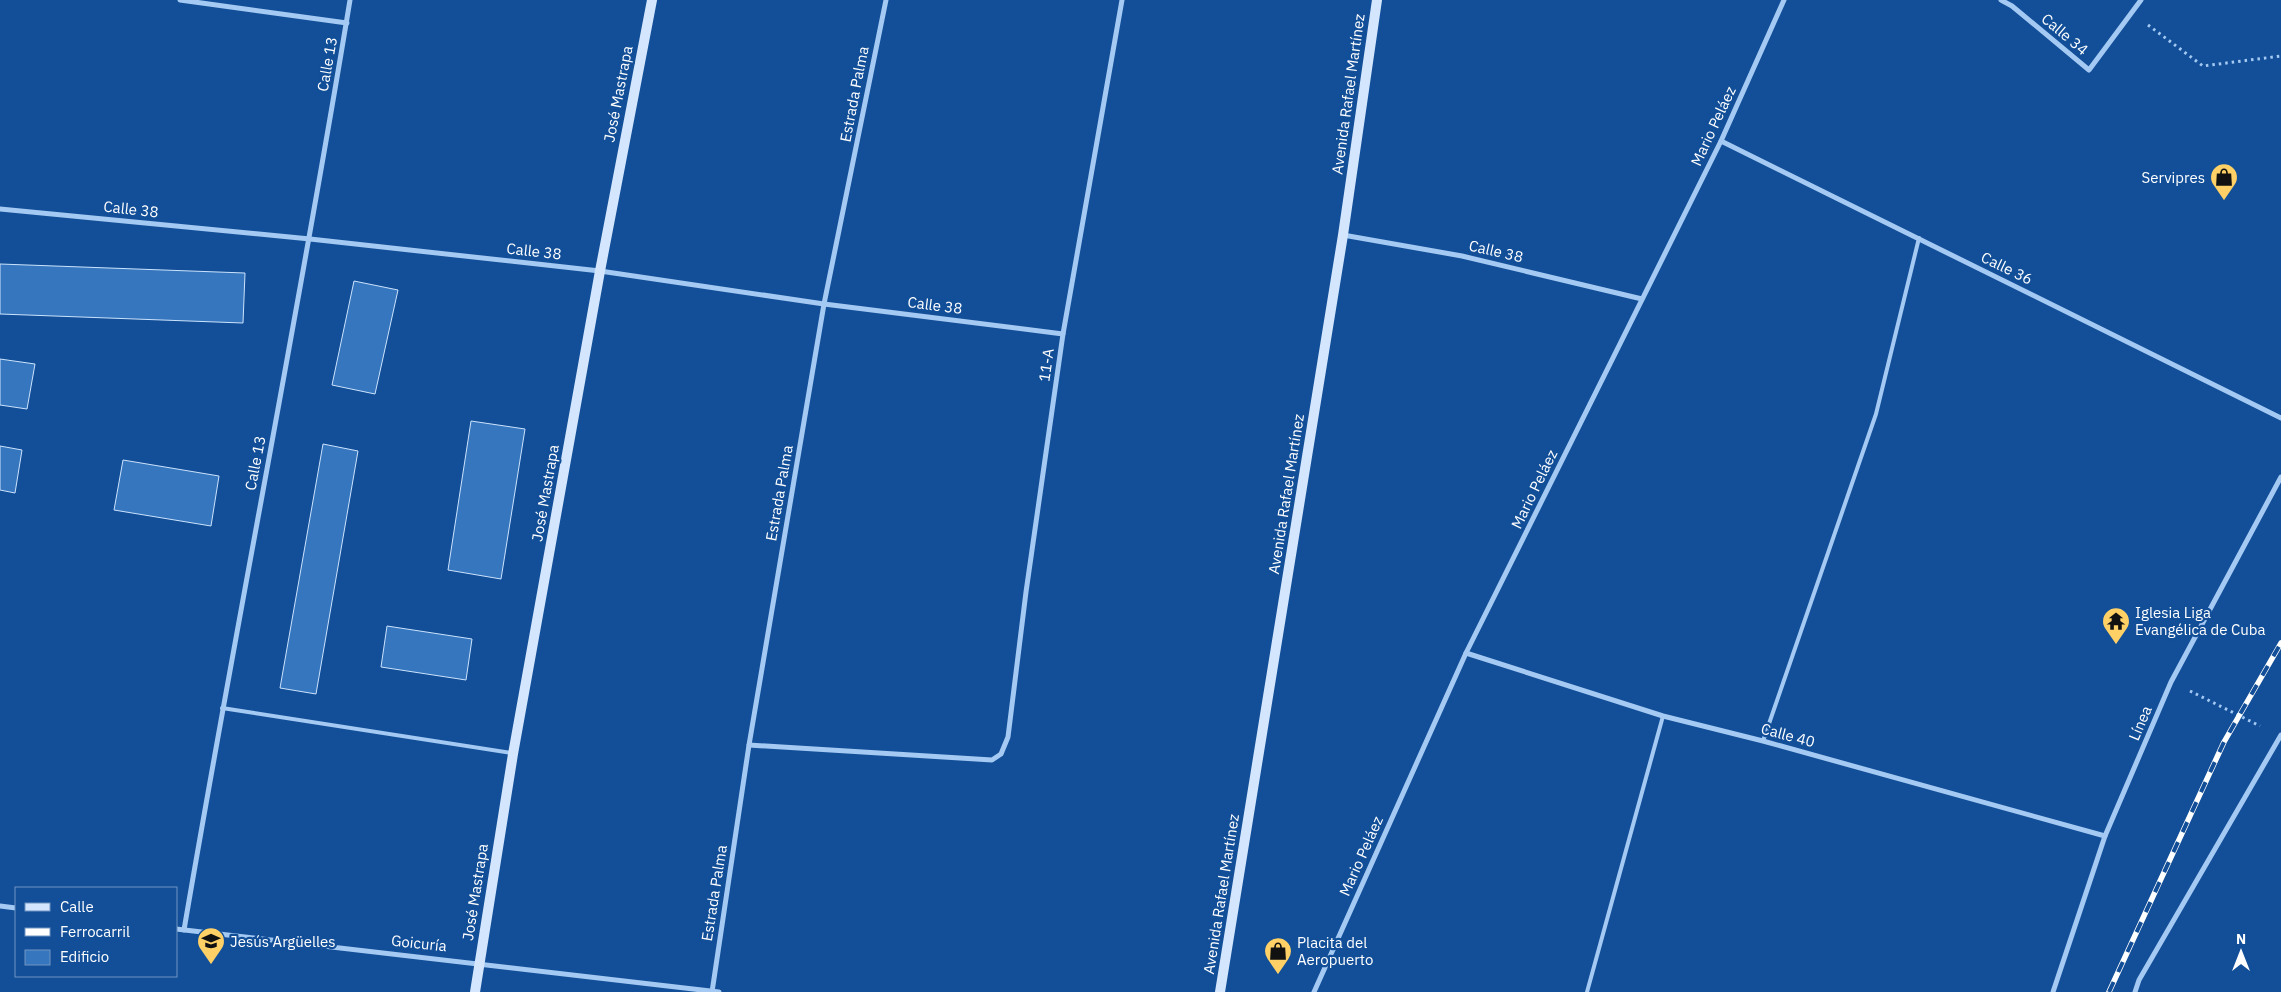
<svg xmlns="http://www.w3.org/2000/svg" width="2281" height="992" viewBox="0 0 2281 992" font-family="'IBM Plex Sans',sans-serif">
<rect width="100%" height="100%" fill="#124f98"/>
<g fill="#3676be" stroke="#cce3fd">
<path d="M 0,264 L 245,273 L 243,323 L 0,314 Z"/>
<path d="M 354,281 L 398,290 L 375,394 L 332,385 Z"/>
<path d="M 0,359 L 35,364 L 27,409 L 0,405 Z"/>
<path d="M 471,421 L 525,429 L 501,579 L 448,570 Z"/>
<path d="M 323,444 L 358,451 L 316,694 L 280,688 Z"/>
<path d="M 0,446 L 22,450 L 15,493 L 0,490 Z"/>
<path d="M 123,460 L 219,476 L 211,526 L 114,510 Z"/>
<path d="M 387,626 L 472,639 L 466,680 L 381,667 Z"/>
</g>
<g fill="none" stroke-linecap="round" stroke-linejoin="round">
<g stroke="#a4c9f3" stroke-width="3" stroke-dasharray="2.5 4" stroke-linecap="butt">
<path d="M 2148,25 L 2203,66 L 2281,56"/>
<path d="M 2190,691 L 2260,726"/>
</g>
<g stroke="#a4c9f3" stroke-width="4">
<path d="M 222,708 L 511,753"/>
<path d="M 1763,741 L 1876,414 L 1919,238"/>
<path d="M 1587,992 L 1663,716"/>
</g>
<g stroke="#a4c9f3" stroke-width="5">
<path d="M 180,0 L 347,23"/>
<path d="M 2001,0 L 2012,6 L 2089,70 L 2141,0"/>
<path d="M 1721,141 L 2281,418"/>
<path d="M 0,209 L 310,239 L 600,271 L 824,304 L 1063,334"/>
<path d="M 1343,235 L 1462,256 L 1642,299"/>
<path d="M 1466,653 L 1663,716 L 1763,741 L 2105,836"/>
<path d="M 749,745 L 992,760 L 1001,754 L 1008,737 L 1026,592 L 1063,334 L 1122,0"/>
<path d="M 0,906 L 16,908"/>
<path d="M 176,929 L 719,992"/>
<path d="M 184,930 C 237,619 299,311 350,0"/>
<path d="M 712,992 L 749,745 L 824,304 L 886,0"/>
<path d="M 1314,992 L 1466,653 L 1721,141 L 1784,0"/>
<path d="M 2053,992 L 2105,836 L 2171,682 L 2281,477"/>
<path d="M 2135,992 L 2139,980 L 2281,735"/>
</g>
<g stroke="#d3e6fd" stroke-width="10">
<path d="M 475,992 L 513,754 L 600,271 L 652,0"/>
<path d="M 1220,992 L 1343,235 L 1377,0"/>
</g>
<g stroke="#fff" stroke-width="5.5">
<path id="rail" d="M 2109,992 L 2224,742 L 2281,643"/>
</g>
<use href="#rail" stroke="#124f98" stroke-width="4" stroke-dasharray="11" stroke-linecap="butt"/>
</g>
<defs>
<g id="shop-pin" transform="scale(1.4375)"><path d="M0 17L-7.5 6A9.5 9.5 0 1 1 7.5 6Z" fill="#ffd066" stroke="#124f98"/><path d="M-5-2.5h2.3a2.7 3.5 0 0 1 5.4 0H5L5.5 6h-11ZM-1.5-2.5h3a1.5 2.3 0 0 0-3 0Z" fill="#111"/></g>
<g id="temple-pin" transform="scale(1.4375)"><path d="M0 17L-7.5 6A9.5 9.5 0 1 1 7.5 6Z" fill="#ffd066" stroke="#124f98"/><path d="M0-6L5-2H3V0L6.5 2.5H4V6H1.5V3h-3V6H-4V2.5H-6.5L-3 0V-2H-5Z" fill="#111"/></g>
<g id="school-pin" transform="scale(1.4375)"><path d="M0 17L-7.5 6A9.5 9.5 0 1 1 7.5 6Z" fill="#ffd066" stroke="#124f98"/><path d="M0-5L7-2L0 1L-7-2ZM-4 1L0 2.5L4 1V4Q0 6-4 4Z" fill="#111"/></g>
</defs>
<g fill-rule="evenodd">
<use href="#shop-pin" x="2224" y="177"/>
<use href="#temple-pin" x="2116" y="621"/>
<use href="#school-pin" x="211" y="941"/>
<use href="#shop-pin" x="1278" y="951"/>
</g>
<g text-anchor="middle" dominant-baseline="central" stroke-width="4.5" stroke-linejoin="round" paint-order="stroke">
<g font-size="15" fill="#fff" stroke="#124f98">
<text transform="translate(2065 34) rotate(40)">Calle 34</text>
<text transform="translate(327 64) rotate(-80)">Calle 13</text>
<text transform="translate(618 94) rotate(-79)">José Mastrapa</text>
<text transform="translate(854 94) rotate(-79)">Estrada Palma</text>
<text transform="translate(1348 94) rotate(-82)">Avenida Rafael Martínez</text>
<text transform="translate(1713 126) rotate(-65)">Mario Peláez</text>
<text transform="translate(131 209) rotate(6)">Calle 38</text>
<text transform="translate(534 251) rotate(6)">Calle 38</text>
<text transform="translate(1496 251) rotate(13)">Calle 38</text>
<text transform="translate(2007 268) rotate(26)">Calle 36</text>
<text transform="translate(935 305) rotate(7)">Calle 38</text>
<text transform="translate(1046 365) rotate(-82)">11-A</text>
<text transform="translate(255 463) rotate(-79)">Calle 13</text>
<text transform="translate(1534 489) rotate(-64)">Mario Peláez</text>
<text transform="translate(545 493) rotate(-80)">José Mastrapa</text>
<text transform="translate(779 493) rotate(-80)">Estrada Palma</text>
<text transform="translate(1286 494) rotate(-81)">Avenida Rafael Martínez</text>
<text transform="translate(2140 723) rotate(-67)">Línea</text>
<text transform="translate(1788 735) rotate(15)">Calle 40</text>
<text transform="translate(1361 856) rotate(-66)">Mario Peláez</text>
<text transform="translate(475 892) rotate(-81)">José Mastrapa</text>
<text transform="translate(714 893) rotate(-81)">Estrada Palma</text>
<text transform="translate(1221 894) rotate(-81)">Avenida Rafael Martínez</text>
<text transform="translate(419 943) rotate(6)">Goicuría</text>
</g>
<g font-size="15" fill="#fff" stroke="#124f98" text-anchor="start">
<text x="2205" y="177" text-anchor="end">Servipres</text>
<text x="2135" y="612">Iglesia Liga<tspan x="2135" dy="17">Evangélica de Cuba</tspan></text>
<text x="230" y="941">Jesús Argüelles</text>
<text x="1297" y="942">Placita del<tspan x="1297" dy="17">Aeropuerto</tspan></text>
</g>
</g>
<rect x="15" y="887" width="162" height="90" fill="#124f98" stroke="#7195c1"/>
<rect x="25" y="903" width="25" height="8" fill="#d3e6fd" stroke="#7195c1"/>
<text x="60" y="912" font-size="15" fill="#ffffff">Calle</text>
<rect x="25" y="928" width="25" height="8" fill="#ffffff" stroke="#7195c1"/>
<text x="60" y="937" font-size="15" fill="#ffffff">Ferrocarril</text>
<rect x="25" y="950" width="25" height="15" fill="#3676be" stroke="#7195c1"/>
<text x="60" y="962" font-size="15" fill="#ffffff">Edificio</text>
<g transform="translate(2241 952)" stroke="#124f98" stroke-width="4" paint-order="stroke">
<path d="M0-4L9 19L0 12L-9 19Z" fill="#ffffff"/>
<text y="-8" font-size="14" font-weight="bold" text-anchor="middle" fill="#ffffff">N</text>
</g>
</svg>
